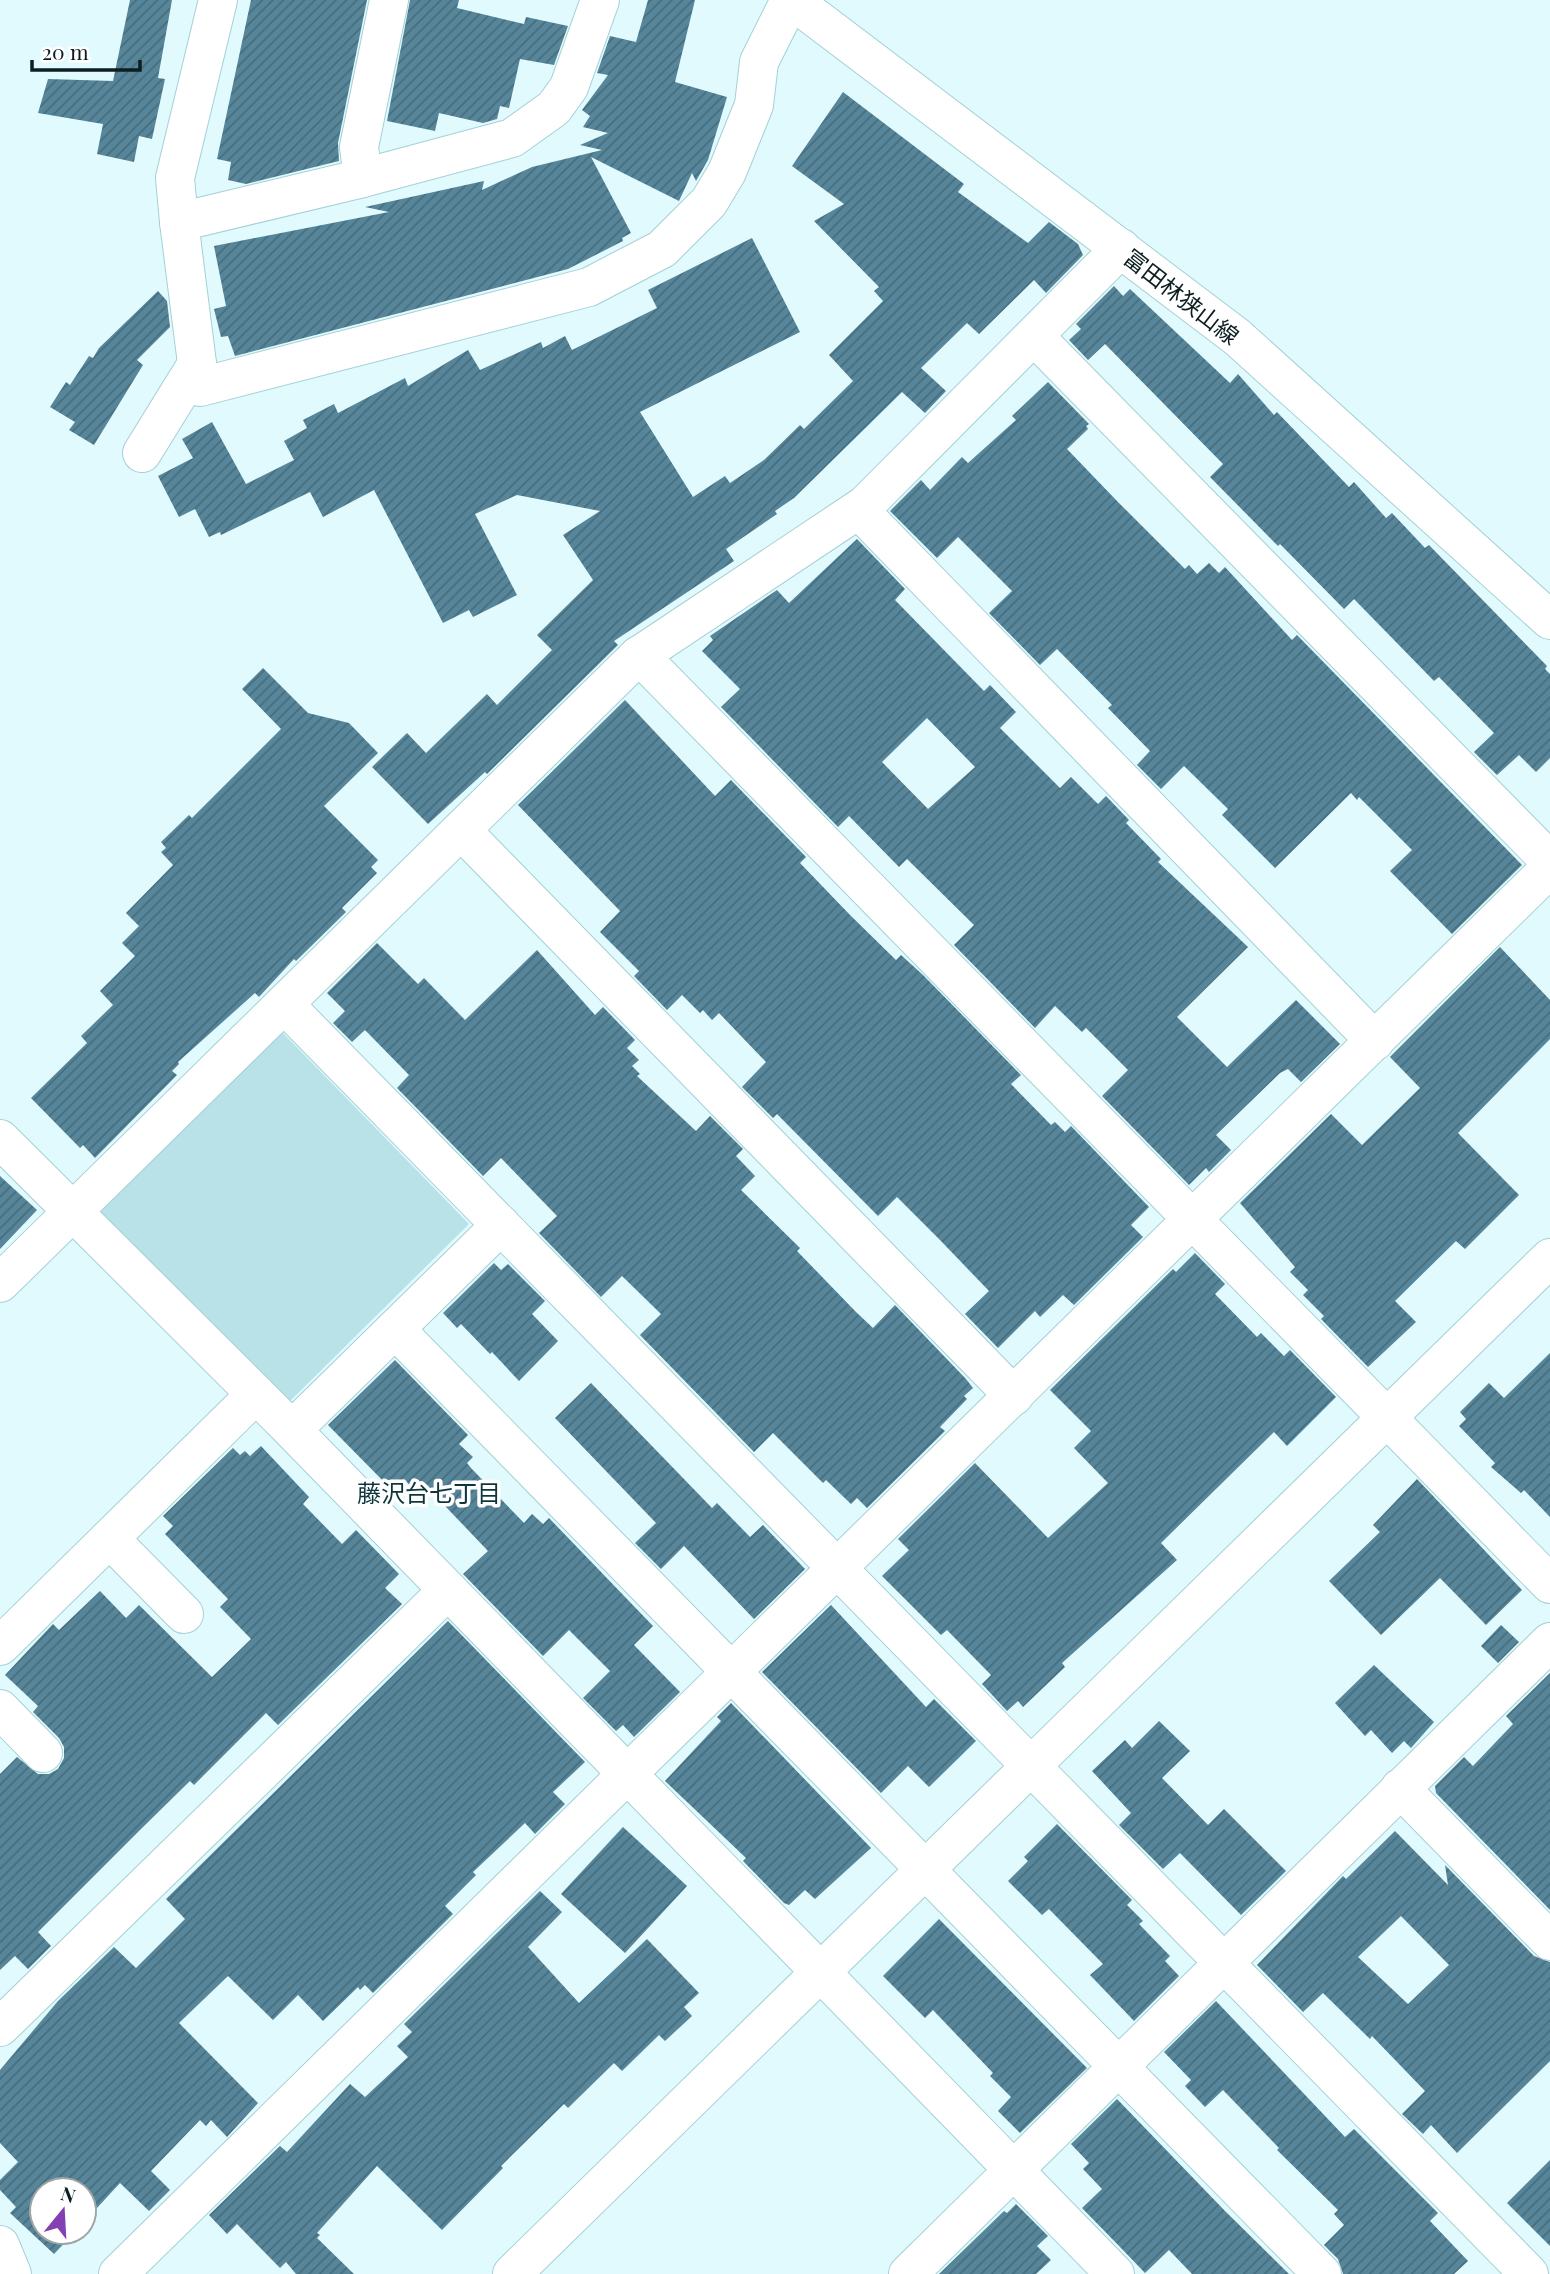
<svg xmlns="http://www.w3.org/2000/svg" width="1550" height="2274" viewBox="0 0 1550 2274" font-family="'Playfair Display','Noto Sans JP',serif">
<defs>
<pattern id="building-hatch" width="6" height="6" patternUnits="userSpaceOnUse" patternTransform="scale(1.75)"><rect width="6" height="6" fill="#57869a"/><path d="M-1 1l2-2M0 6l6-6M5 7l2-2" fill="none" stroke="#466d7d"/></pattern>
</defs>
<rect width="100%" height="100%" fill="#e0fafd"/>
<path fill="#b9e2e8" d="M 281,1031 L 469,1224 L 288,1403 L 99,1211 Z"/>
<g fill="url(#building-hatch)" fill-rule="evenodd">
<path d="M 130,0 L 172,0 L 158,78 L 165,79 L 152,139 L 139,136 L 134,162 L 97,154 L 103,124 L 38,113 L 48,79 L 113,81 Z"/>
<path d="M 251,0 L 367,0 L 338,143 L 339,161 L 246,184 L 228,180 L 231,162 L 217,159 Z"/>
<path d="M 410,0 L 459,0 L 457,8 L 524,24 L 526,17 L 568,26 L 554,65 L 520,59 L 509,108 L 500,106 L 497,119 L 483,123 L 439,113 L 435,131 L 387,121 Z"/>
<path d="M 648,0 L 695,0 L 675,82 L 727,97 L 708,160 L 696,181 L 692,173 L 679,201 L 591,157 L 631,233 L 622,238 L 623,241 L 568,269 L 235,356 L 228,336 L 221,337 L 214,309 L 226,306 L 214,246 L 389,212 L 365,207 L 484,181 L 482,190 L 532,167 L 602,150 L 580,145 L 608,133 L 583,127 L 590,116 L 582,110 L 608,75 L 597,73 L 610,36 L 636,42 Z"/>
<path d="M 843,92 L 964,184 L 958,192 L 1028,243 L 1049,222 L 1078,244 L 1083,255 L 1046,293 L 1034,280 L 979,334 L 967,323 L 921,368 L 946,391 L 925,413 L 902,392 L 794,498 L 775,511 L 777,514 L 726,549 L 734,561 L 614,641 L 618,645 L 487,774 L 485,772 L 428,824 L 372,767 L 407,733 L 426,753 L 487,694 L 497,705 L 552,650 L 537,635 L 593,580 L 563,535 L 600,511 L 517,495 L 475,514 L 517,595 L 473,617 L 469,610 L 443,623 L 374,490 L 323,517 L 310,492 L 221,535 L 220,532 L 209,537 L 195,509 L 179,517 L 158,476 L 193,458 L 182,439 L 212,422 L 246,484 L 294,460 L 284,441 L 307,428 L 303,420 L 334,404 L 338,413 L 405,378 L 408,386 L 468,350 L 480,370 L 541,342 L 543,348 L 565,336 L 572,350 L 657,308 L 648,290 L 752,238 L 800,332 L 640,412 L 693,497 L 725,476 L 730,483 L 764,460 L 800,425 L 804,429 L 853,381 L 829,355 L 883,301 L 874,291 L 879,287 L 814,221 L 844,204 L 792,166 Z"/>
<path d="M 1114,286 L 1123,296 L 1130,289 L 1230,383 L 1238,374 L 1274,415 L 1277,412 L 1349,487 L 1354,482 L 1386,518 L 1392,513 L 1425,548 L 1429,545 L 1547,666 L 1545,669 L 1550,674 L 1550,758 L 1536,772 L 1519,755 L 1497,775 L 1474,752 L 1494,733 L 1439,677 L 1434,681 L 1354,599 L 1344,609 L 1280,544 L 1278,546 L 1210,477 L 1223,464 L 1105,344 L 1088,360 L 1069,340 L 1081,329 L 1076,324 Z"/>
<path d="M 158,291 L 167,301 L 170,327 L 137,360 L 143,365 L 94,445 L 69,430 L 75,422 L 50,407 L 66,382 L 70,385 L 89,356 L 93,358 L 99,348 Z"/>
<path d="M 1048,382 L 1089,424 L 1086,426 L 1088,429 L 1067,449 L 1116,500 L 1185,569 L 1189,565 L 1197,574 L 1209,563 L 1219,573 L 1225,567 L 1292,640 L 1297,635 L 1522,865 L 1452,934 L 1390,871 L 1412,850 L 1359,797 L 1357,800 L 1351,793 L 1275,868 L 1222,815 L 1228,809 L 1184,766 L 1161,789 L 1137,765 L 1150,751 L 1108,708 L 1112,705 L 1057,649 L 1040,665 L 989,613 L 1012,591 L 958,537 L 937,558 L 890,511 L 921,480 L 930,490 L 962,457 L 968,463 L 1016,420 L 1012,416 Z"/>
<path d="M 857,539 L 905,589 L 895,600 L 984,691 L 990,685 L 1016,712 L 1000,728 L 1060,788 L 1071,777 L 1098,804 L 1106,796 L 1129,820 L 1126,823 L 1161,859 L 1158,862 L 1248,947 L 1177,1017 L 1227,1067 L 1296,1000 L 1340,1044 L 1301,1082 L 1288,1069 L 1280,1073 L 1216,1135 L 1231,1150 L 1209,1172 L 1206,1168 L 1189,1185 L 1102,1096 L 1128,1070 L 1086,1028 L 1082,1032 L 1055,1006 L 1035,1028 L 954,945 L 974,925 L 907,859 L 899,867 L 849,816 L 838,827 L 721,707 L 740,689 L 702,651 L 713,640 L 710,636 L 777,590 L 789,603 ZM 927,718 L 975,767 L 928,809 L 882,762 Z"/>
<path d="M 263,668 L 308,713 L 349,723 L 378,753 L 324,806 L 378,860 L 371,867 L 377,873 L 342,908 L 346,912 L 296,961 L 294,959 L 259,997 L 255,993 L 178,1062 L 179,1064 L 172,1071 L 177,1075 L 95,1158 L 83,1145 L 80,1148 L 31,1098 L 87,1043 L 81,1036 L 113,1005 L 100,991 L 135,956 L 122,943 L 139,926 L 126,913 L 173,865 L 161,852 L 166,848 L 161,842 L 189,815 L 192,818 L 281,729 L 242,689 Z"/>
<path d="M 625,700 L 715,796 L 731,780 L 806,857 L 800,863 L 851,916 L 896,960 L 901,955 L 923,975 L 1021,1075 L 1011,1084 L 1051,1125 L 1055,1122 L 1065,1132 L 1071,1126 L 1149,1207 L 1131,1225 L 1143,1237 L 1074,1305 L 1063,1295 L 1040,1317 L 1035,1311 L 998,1348 L 965,1314 L 989,1291 L 940,1240 L 897,1197 L 878,1216 L 777,1114 L 773,1118 L 742,1087 L 766,1062 L 719,1013 L 712,1020 L 703,1010 L 700,1013 L 682,995 L 667,1010 L 634,976 L 639,971 L 600,932 L 620,911 L 518,805 Z"/>
<path d="M 377,943 L 418,984 L 424,978 L 465,1020 L 537,950 L 595,1015 L 603,1007 L 635,1040 L 627,1048 L 639,1060 L 632,1066 L 640,1074 L 637,1076 L 696,1131 L 710,1116 L 743,1149 L 736,1156 L 755,1176 L 741,1190 L 800,1248 L 797,1251 L 856,1312 L 873,1328 L 895,1305 L 966,1379 L 973,1388 L 964,1396 L 967,1399 L 940,1427 L 945,1431 L 867,1508 L 857,1498 L 851,1504 L 826,1480 L 823,1483 L 773,1433 L 754,1452 L 640,1335 L 661,1314 L 622,1276 L 601,1297 L 539,1233 L 557,1216 L 501,1158 L 483,1176 L 397,1088 L 409,1075 L 365,1030 L 352,1042 L 333,1023 L 345,1011 L 327,993 Z"/>
<path d="M 1500,947 L 1550,1000 L 1550,1039 L 1458,1133 L 1519,1195 L 1465,1249 L 1456,1241 L 1395,1301 L 1416,1322 L 1368,1367 L 1321,1319 L 1324,1316 L 1303,1295 L 1308,1290 L 1290,1272 L 1295,1267 L 1240,1203 L 1331,1114 L 1362,1145 L 1420,1088 L 1390,1057 Z"/>
<path d="M 0,1176 L 37,1210 L 0,1249 Z"/>
<path d="M 1195,1253 L 1225,1284 L 1215,1294 L 1257,1337 L 1261,1333 L 1284,1356 L 1290,1350 L 1336,1397 L 1287,1446 L 1274,1432 L 1161,1543 L 1177,1560 L 1062,1663 L 1065,1667 L 1023,1707 L 1018,1701 L 1007,1711 L 982,1684 L 991,1675 L 947,1630 L 941,1635 L 882,1576 L 909,1550 L 898,1539 L 975,1463 L 1048,1538 L 1108,1483 L 1074,1448 L 1091,1431 L 1050,1390 L 1173,1269 L 1176,1272 Z"/>
<path d="M 494,1263 L 501,1270 L 508,1264 L 545,1301 L 532,1314 L 558,1341 L 519,1381 L 492,1352 L 490,1354 L 461,1324 L 457,1328 L 443,1313 Z"/>
<path d="M 1550,1353 L 1550,1517 L 1524,1490 L 1521,1493 L 1491,1467 L 1495,1463 L 1459,1426 L 1466,1419 L 1460,1412 L 1489,1383 L 1504,1398 Z"/>
<path d="M 395,1360 L 468,1435 L 459,1444 L 473,1457 L 467,1463 L 471,1468 L 524,1523 L 532,1514 L 543,1524 L 549,1518 L 653,1626 L 634,1645 L 680,1692 L 634,1737 L 623,1725 L 616,1731 L 583,1698 L 610,1671 L 569,1630 L 543,1656 L 463,1574 L 488,1551 L 426,1486 L 418,1494 L 404,1479 L 392,1490 L 328,1425 Z"/>
<path d="M 591,1383 L 712,1508 L 717,1503 L 750,1537 L 763,1525 L 805,1569 L 754,1619 L 684,1546 L 661,1569 L 635,1543 L 656,1523 L 555,1418 Z"/>
<path d="M 261,1446 L 309,1497 L 303,1504 L 342,1544 L 356,1530 L 399,1574 L 385,1588 L 402,1604 L 278,1725 L 266,1713 L 194,1785 L 190,1781 L 142,1828 L 38,1932 L 51,1946 L 28,1969 L 15,1956 L 0,1970 L 0,1774 L 17,1757 L 38,1774 L 49,1774 L 58,1769 L 64,1758 L 64,1747 L 59,1738 L 33,1712 L 38,1706 L 5,1675 L 53,1624 L 59,1630 L 100,1591 L 126,1618 L 139,1605 L 212,1677 L 251,1639 L 220,1607 L 228,1599 L 165,1534 L 173,1526 L 163,1516 L 233,1448 L 240,1455 L 245,1451 L 250,1456 Z"/>
<path d="M 1417,1479 L 1522,1590 L 1486,1625 L 1440,1578 L 1381,1635 L 1329,1581 L 1380,1532 L 1373,1525 Z"/>
<path d="M 831,1605 L 926,1707 L 934,1699 L 976,1741 L 929,1787 L 908,1766 L 881,1793 L 762,1672 Z"/>
<path d="M 448,1621 L 585,1762 L 553,1792 L 565,1804 L 535,1834 L 525,1823 L 473,1872 L 476,1875 L 445,1906 L 453,1914 L 373,1993 L 365,1985 L 360,1990 L 358,1987 L 323,2021 L 298,1995 L 273,2020 L 228,1976 L 179,2023 L 258,2103 L 227,2137 L 211,2120 L 206,2126 L 200,2120 L 151,2171 L 170,2190 L 149,2211 L 120,2183 L 84,2222 L 84,2190 L 42,2190 L 42,2232 L 75,2232 L 54,2254 L 10,2213 L 16,2207 L 0,2190 L 0,2180 L 18,2162 L 0,2143 L 0,2070 L 58,2001 L 114,1947 L 136,1968 L 185,1919 L 166,1899 Z"/>
<path d="M 1501,1625 L 1519,1642 L 1498,1663 L 1481,1646 Z"/>
<path d="M 1374,1665 L 1434,1722 L 1411,1748 L 1404,1741 L 1392,1753 L 1371,1730 L 1365,1736 L 1335,1703 Z"/>
<path d="M 1550,1673 L 1550,1910 L 1436,1793 L 1435,1786 L 1464,1757 L 1473,1766 L 1513,1724 L 1506,1716 Z"/>
<path d="M 731,1703 L 871,1848 L 815,1899 L 805,1890 L 789,1905 L 784,1903 L 743,1861 L 746,1858 L 665,1781 L 721,1721 L 717,1717 Z"/>
<path d="M 1159,1721 L 1190,1751 L 1162,1778 L 1208,1825 L 1224,1809 L 1286,1871 L 1241,1915 L 1180,1853 L 1163,1869 L 1119,1825 L 1131,1813 L 1092,1771 L 1125,1740 L 1132,1748 Z"/>
<path d="M 1057,1824 L 1132,1900 L 1127,1905 L 1143,1921 L 1139,1924 L 1170,1956 L 1165,1961 L 1179,1976 L 1134,2021 L 1090,1975 L 1103,1964 L 1049,1909 L 1042,1915 L 1008,1881 L 1028,1861 L 1024,1857 Z"/>
<path d="M 623,1827 L 687,1886 L 625,1953 L 561,1894 Z"/>
<path d="M 1395,1831 L 1448,1885 L 1445,1865 L 1534,1956 L 1550,1962 L 1550,2061 L 1457,2153 L 1431,2125 L 1423,2134 L 1402,2114 L 1425,2091 L 1372,2036 L 1370,2039 L 1323,1993 L 1303,2012 L 1257,1965 L 1343,1876 L 1346,1879 ZM 1401,1916 L 1449,1965 L 1408,2004 L 1358,1957 Z"/>
<path d="M 540,1891 L 562,1912 L 528,1947 L 579,2003 L 647,1939 L 699,1993 L 684,2007 L 692,2016 L 665,2041 L 659,2035 L 622,2071 L 614,2063 L 568,2108 L 564,2104 L 501,2166 L 503,2168 L 442,2230 L 377,2166 L 317,2233 L 320,2235 L 317,2238 L 354,2274 L 296,2274 L 286,2262 L 280,2268 L 237,2224 L 227,2234 L 209,2215 L 280,2146 L 287,2152 L 350,2084 L 365,2097 L 408,2057 L 397,2046 L 412,2032 L 404,2024 Z"/>
<path d="M 939,1919 L 1087,2068 L 1020,2133 L 998,2111 L 1011,2097 L 990,2076 L 993,2073 L 933,2010 L 925,2018 L 883,1976 Z"/>
<path d="M 1216,2001 L 1345,2137 L 1354,2129 L 1438,2213 L 1430,2221 L 1468,2261 L 1454,2274 L 1343,2274 L 1338,2259 L 1324,2245 L 1344,2225 L 1334,2214 L 1338,2210 L 1277,2150 L 1279,2148 L 1223,2090 L 1205,2107 L 1185,2086 L 1191,2080 L 1164,2052 Z"/>
<path d="M 1117,2099 L 1225,2211 L 1289,2274 L 1192,2274 L 1169,2250 L 1145,2273 L 1121,2248 L 1082,2208 L 1102,2189 L 1083,2169 L 1089,2163 L 1071,2144 Z"/>
<path d="M 1550,2160 L 1550,2246 L 1507,2203 Z"/>
<path d="M 1016,2204 L 1048,2236 L 1037,2246 L 1051,2260 L 1036,2274 L 939,2274 L 1004,2211 L 1007,2213 Z"/>
</g>
<g fill="none" stroke-linecap="round" stroke-linejoin="round">
<g stroke="#a5d0d5" stroke-width="40">
<g id="street">
<path d="M 218,0 L 175,178 L 179,222 L 363,178 L 512,138 L 554,108 L 569,87 L 600,0"/>
<path d="M 363,178 L 359,147 L 389,0"/>
<path d="M 179,222 L 200,387 L 589,287 L 662,249 L 709,202 L 727,172 L 754,105 L 759,62 L 790,0"/>
<path d="M 1034,336 L 1550,861"/>
<path d="M 142,453 L 197,364"/>
<path d="M 859,510 L 1375,1041"/>
<path d="M 639,655 L 1550,1584"/>
<path d="M 461,830 L 1014,1396"/>
<path d="M 284,1004 L 1529,2274"/>
<path d="M 0,1139 L 292,1430 L 1115,2274"/>
<path d="M 0,1283 L 637,657 L 865,505 L 1121,248"/>
<path d="M 395,1329 L 1322,2274"/>
<path d="M 292,1430 L 501,1225"/>
<path d="M 110,1539 L 184,1614"/>
<path d="M 0,1646 L 256,1394"/>
<path d="M 0,1709 L 43,1753"/>
<path d="M 1400,1788 L 1550,1941"/>
<path d="M 0,2027 L 448,1590"/>
<path d="M 0,2245 L 12,2274"/>
<path d="M 118,2274 L 1550,868"/>
<path d="M 908,2274 L 1550,1642"/>
</g>
</g>
<g stroke="#a5d0d5" stroke-width="40">
<g id="secondary">
<path d="M 792,0 L 1237,337 L 1550,620"/>
<path d="M 512,2274 L 1550,1258"/>
</g>
</g>
<use href="#street" stroke="#fff" stroke-width="38"/>
<use href="#secondary" stroke="#fff" stroke-width="38"/>
</g>
<g text-anchor="middle" dominant-baseline="central" stroke-width="7" stroke-linejoin="round" paint-order="stroke">
<g font-size="23" fill="#0d1e20" stroke="#fff">
<text transform="translate(1182 296) rotate(38)">富田林狭山線</text>
</g>
<g font-size="24" fill="#0c363b" stroke="#fff">
<text x="429" y="1492">藤沢台七丁目</text>
</g>
</g>
<g transform="translate(63 2211) rotate(18)"><circle r="33" fill="#ffffff" stroke="#9ea5a6" stroke-width="2"/>
<path d="M0-5L12 26L0 18L-12 26Z" fill="#8440b3"/>
<text y="-10" font-size="19" font-weight="bold" text-anchor="middle" fill="#0d1e20">N</text>
</g>
<path d="M32 60v10h108v-10" fill="none" stroke="#0d1e20" stroke-width="3.5"/>
<text x="42" y="60" font-size="21" fill="#0d1e20" stroke="#ffffff" stroke-width="5" paint-order="stroke">20 m</text>
</svg>
